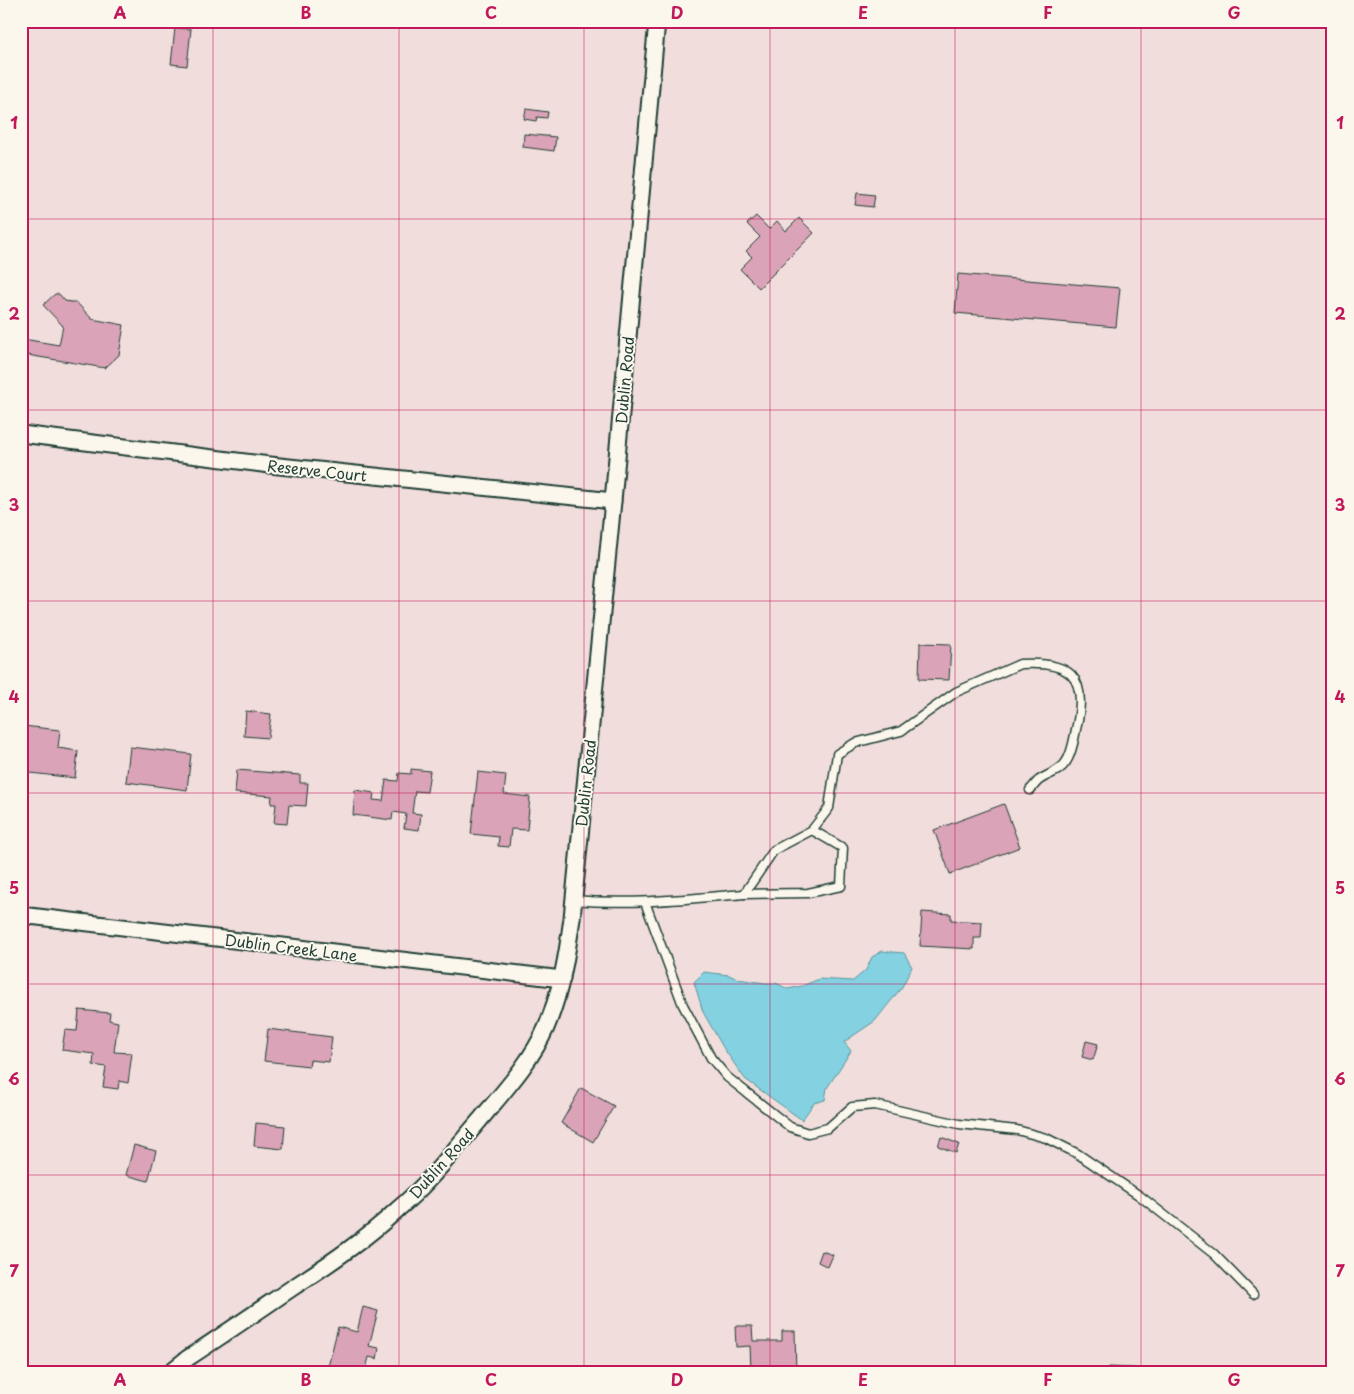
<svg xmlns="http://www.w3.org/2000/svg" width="1354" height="1394" viewBox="0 0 1354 1394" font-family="'Playpen Sans',sans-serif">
<rect width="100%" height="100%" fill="#f1dedc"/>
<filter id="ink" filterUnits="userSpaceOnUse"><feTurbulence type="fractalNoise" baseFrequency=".02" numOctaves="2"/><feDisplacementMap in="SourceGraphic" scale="10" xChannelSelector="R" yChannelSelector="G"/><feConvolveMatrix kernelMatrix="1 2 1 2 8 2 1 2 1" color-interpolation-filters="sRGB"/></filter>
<g filter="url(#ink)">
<path fill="#83d1e1" stroke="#5b969c" d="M 882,951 L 904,953 L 912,967 L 902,987 L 875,1021 L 844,1042 L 851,1051 L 827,1088 L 825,1100 L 814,1103 L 802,1120 L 745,1079 L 724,1049 L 703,1012 L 694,982 L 704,972 L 729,975 L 738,979 L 765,983 L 776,983 L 788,989 L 802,986 L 819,979 L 853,981 L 866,970 L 872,957 Z"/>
<g fill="#daa3b8" stroke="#1f3d34">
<path d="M 529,21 L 552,21 L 551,25 L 529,23 Z"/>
<path d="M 175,28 L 191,29 L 187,66 L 171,64 Z"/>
<path d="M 526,109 L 548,112 L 547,118 L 537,117 L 536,121 L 524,119 Z"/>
<path d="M 524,134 L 556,137 L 554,151 L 523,147 Z"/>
<path d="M 857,193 L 875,195 L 873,207 L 855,205 Z"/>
<path d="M 756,216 L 769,229 L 777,221 L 786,231 L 799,218 L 814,233 L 759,288 L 740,269 L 752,257 L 746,251 L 760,237 L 747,224 Z"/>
<path d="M 958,274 L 1120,288 L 1116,327 L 955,313 Z"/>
<path d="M 55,294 L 59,294 L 65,301 L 77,303 L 92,319 L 124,325 L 119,355 L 105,368 L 21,354 L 23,339 L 59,345 L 63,326 L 43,305 Z"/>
<path d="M 920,643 L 951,644 L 949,680 L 919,679 Z"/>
<path d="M 246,711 L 271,714 L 268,738 L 244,736 Z"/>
<path d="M 23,726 L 60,730 L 58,748 L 78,751 L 75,778 L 21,772 Z"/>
<path d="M 130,747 L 191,754 L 187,790 L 126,782 Z"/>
<path d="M 411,769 L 430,771 L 427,792 L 415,791 L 412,813 L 421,814 L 419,830 L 404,828 L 406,814 L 393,812 L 392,820 L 353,815 L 355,790 L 374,793 L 373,800 L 383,801 L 386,780 L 398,781 L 399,773 L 411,774 Z"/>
<path d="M 237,770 L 300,775 L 300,783 L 308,783 L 306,806 L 289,805 L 287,824 L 274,823 L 276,804 L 271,804 L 272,796 L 235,793 Z"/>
<path d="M 478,772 L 506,775 L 504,794 L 530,797 L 527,830 L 511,829 L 509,847 L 498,846 L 499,837 L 471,834 Z"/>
<path d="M 1004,804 L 1020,847 L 950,874 L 934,830 Z"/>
<path d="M 922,912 L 951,914 L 951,920 L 982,922 L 981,938 L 974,938 L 974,949 L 920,946 Z"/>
<path d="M 79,1010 L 110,1013 L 109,1020 L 118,1022 L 114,1052 L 132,1053 L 128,1083 L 119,1081 L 118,1089 L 103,1087 L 106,1067 L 93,1065 L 94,1054 L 62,1050 L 65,1030 L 77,1031 Z"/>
<path d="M 268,1029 L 332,1037 L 329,1062 L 310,1060 L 309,1066 L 264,1061 Z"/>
<path d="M 1086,1041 L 1098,1044 L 1093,1060 L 1082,1057 Z"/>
<path d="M 581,1088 L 614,1106 L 593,1142 L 561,1123 Z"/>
<path d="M 256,1123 L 285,1126 L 283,1149 L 254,1146 Z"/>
<path d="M 941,1137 L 959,1144 L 956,1153 L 938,1146 Z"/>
<path d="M 134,1145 L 156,1151 L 148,1181 L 126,1175 Z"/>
<path d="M 822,1251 L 833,1255 L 828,1267 L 818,1262 Z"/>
<path d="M 363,1307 L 378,1311 L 369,1346 L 379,1348 L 377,1359 L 369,1357 L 365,1373 L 327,1371 L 338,1327 L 357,1332 Z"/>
<path d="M 735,1326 L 752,1326 L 753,1341 L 782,1341 L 782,1331 L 795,1331 L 796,1373 L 769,1373 L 769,1369 L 751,1370 L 750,1346 L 736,1347 Z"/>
<path d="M 1109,1367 L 1134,1368 L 1134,1373 L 1109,1373 Z"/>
</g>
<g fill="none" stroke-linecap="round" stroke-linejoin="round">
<g stroke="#1f3d34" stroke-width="11">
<g id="service">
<path d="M 744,894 L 808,893 L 841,886 L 843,848 L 812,830"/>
<path d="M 573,900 C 631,905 686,899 744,894 L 774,850 L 812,830 L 829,808 L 837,754 L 855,743 L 901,731 L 956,692 L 1020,664 C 1069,661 1088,675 1077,725 C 1074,737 1073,752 1066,762 C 1060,772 1047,774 1038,781 C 1035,784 1033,787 1030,790"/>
<path d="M 645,902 L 683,1005 L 711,1058 L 727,1077 L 790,1127 L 808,1133 L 828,1128 L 852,1107 L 875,1105 L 959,1124 L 1017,1130 L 1046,1138 L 1078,1154 L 1140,1196 L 1214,1254 L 1253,1294"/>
</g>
</g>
<g stroke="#1f3d34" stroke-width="19">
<g id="minor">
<path d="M 21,434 L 270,465 L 613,501"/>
<path d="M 21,915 L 562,979"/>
<path d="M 169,1373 L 188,1358 C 223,1335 258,1311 292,1288 C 329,1264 366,1239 398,1209 C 429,1183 454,1150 480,1120 C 504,1091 531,1062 546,1028 C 561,992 567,955 572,918 L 613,501 L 657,21"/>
</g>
</g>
<use href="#service" stroke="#fbf7ec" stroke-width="8"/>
<use href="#minor" stroke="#fbf7ec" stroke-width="15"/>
</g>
</g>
<path fill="none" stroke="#c2185b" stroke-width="1" stroke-opacity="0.55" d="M 213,21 L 213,1373M 399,21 L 399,1373M 584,21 L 584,1373M 770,21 L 770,1373M 955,21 L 955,1373M 1141,21 L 1141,1373M 21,219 L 1333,219M 21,410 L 1333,410M 21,601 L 1333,601M 21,793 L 1333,793M 21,984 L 1333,984M 21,1175 L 1333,1175"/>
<g text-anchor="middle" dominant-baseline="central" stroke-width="4" stroke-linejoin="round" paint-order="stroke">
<g font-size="15" fill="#1f3d34" stroke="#fbf7ec">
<text transform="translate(624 380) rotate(-85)">Dublin Road</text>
<text transform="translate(317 470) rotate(6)">Reserve Court</text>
<text transform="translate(585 783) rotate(-84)">Dublin Road</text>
<text transform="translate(291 947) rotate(7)">Dublin Creek Lane</text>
<text transform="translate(441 1163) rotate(-48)">Dublin Road</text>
</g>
</g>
<rect width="1354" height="1394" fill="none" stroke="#fbf7ec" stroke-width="55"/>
<rect x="28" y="28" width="1298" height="1338" fill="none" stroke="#c2185b" stroke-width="2"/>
<g font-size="16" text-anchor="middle" font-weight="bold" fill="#c2185b">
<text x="120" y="19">A</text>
<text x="306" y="19">B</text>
<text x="491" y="19">C</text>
<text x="677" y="19">D</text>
<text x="863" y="19">E</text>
<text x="1048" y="19">F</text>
<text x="1234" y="19">G</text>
<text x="14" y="129">1</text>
<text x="1340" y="129">1</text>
<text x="14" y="320">2</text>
<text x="1340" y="320">2</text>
<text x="14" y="511">3</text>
<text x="1340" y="511">3</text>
<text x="14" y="703">4</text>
<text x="1340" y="703">4</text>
<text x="14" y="894">5</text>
<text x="1340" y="894">5</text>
<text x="14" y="1085">6</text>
<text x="1340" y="1085">6</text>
<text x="14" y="1277">7</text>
<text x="1340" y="1277">7</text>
<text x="120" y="1386">A</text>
<text x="306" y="1386">B</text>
<text x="491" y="1386">C</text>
<text x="677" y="1386">D</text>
<text x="863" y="1386">E</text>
<text x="1048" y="1386">F</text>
<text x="1234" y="1386">G</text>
</g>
</svg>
